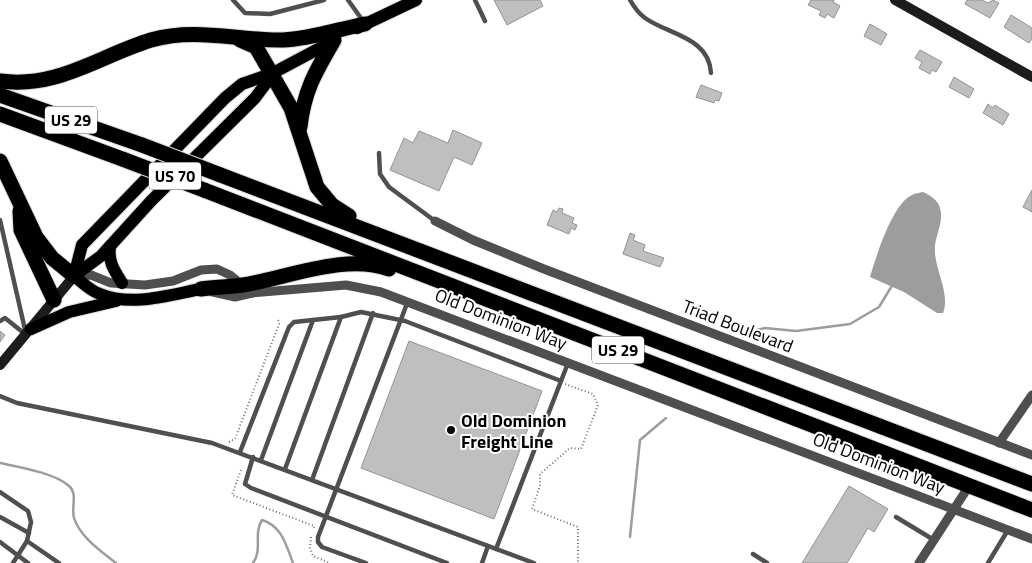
<svg xmlns="http://www.w3.org/2000/svg" width="1032" height="563" viewBox="0 0 1032 563" font-family="'Titillium Web',sans-serif">
<rect width="100%" height="100%" fill="#fff"/>
<path fill="#9d9d9d" d="M 923,192 C 930,195 938,200 940,208 C 944,221 936,234 935,246 C 933,268 951,292 943,313 L 937,313 L 904,292 L 870,277 C 876,257 892,204 912,195 C 915,193 920,193 923,192 Z"/>
<g fill="none" stroke-linecap="round" stroke-linejoin="round">
<g stroke="#9d9d9d" stroke-width="2.5">
<path d="M 744,333 L 765,328 L 796,331 L 850,324 L 879,307 L 893,284"/>
<path d="M 0,463 C 19,467 55,473 69,486 C 78,493 71,508 74,518 C 80,537 101,551 116,563"/>
<path d="M 630,537 L 640,440 L 666,418"/>
<path d="M 253,563 C 263,549 253,534 262,520 C 282,526 286,545 293,563"/>
</g>
</g>
<g fill="#bfbfbf" stroke="#939393">
<path d="M 494,0 L 540,0 L 543,6 L 507,25 Z"/>
<path d="M 811,0 L 834,0 L 833,2 L 840,6 L 834,18 L 827,14 L 825,18 L 819,15 L 821,11 L 808,5 Z"/>
<path d="M 967,0 L 982,0 L 988,3 L 993,0 L 999,3 L 990,18 L 965,4 Z"/>
<path d="M 1011,15 L 1032,28 L 1032,39 L 1029,43 L 1004,27 Z"/>
<path d="M 870,24 L 887,34 L 881,45 L 864,36 Z"/>
<path d="M 920,50 L 942,62 L 936,72 L 932,70 L 930,74 L 919,68 L 922,62 L 915,58 Z"/>
<path d="M 954,77 L 974,89 L 969,98 L 949,87 Z"/>
<path d="M 701,85 L 722,93 L 719,101 L 715,100 L 714,103 L 696,97 Z"/>
<path d="M 988,104 L 993,108 L 995,105 L 1009,114 L 1003,125 L 983,113 Z"/>
<path d="M 453,130 L 482,143 L 472,165 L 454,157 L 439,191 L 390,170 L 404,138 L 413,143 L 419,131 L 448,143 Z"/>
<path d="M 1032,190 L 1032,212 L 1023,207 Z"/>
<path d="M 559,208 L 563,209 L 562,213 L 574,218 L 572,223 L 577,225 L 575,230 L 571,228 L 569,234 L 547,225 L 553,210 L 557,212 Z"/>
<path d="M 630,233 L 635,235 L 633,240 L 645,245 L 643,251 L 664,258 L 660,267 L 623,254 Z"/>
<path d="M 0,331 L 5,335 L 0,342 Z"/>
<path d="M 409,341 L 542,391 L 494,519 L 361,468 Z"/>
<path d="M 849,486 L 888,509 L 874,532 L 868,528 L 847,563 L 802,563 Z"/>
</g>
<g fill="none" stroke-linecap="round" stroke-linejoin="round">
<g stroke="#dbdbdb" stroke-width="14">
<g id="primary">
<path d="M 357,28 L 416,0"/>
<path d="M 110,246 C 108,262 114,270 122,283"/>
<path d="M 74,276 L 82,245 L 225,98 L 242,84 L 273,73 L 335,40"/>
<path d="M 74,276 L 101,256 L 151,201 L 255,98 L 273,74"/>
<path d="M 74,276 C 82,282 90,291 100,294 C 131,307 169,295 201,289"/>
<path d="M 31,329 L 69,312 L 116,301"/>
</g>
</g>
<g stroke="#dbdbdb" stroke-width="17">
<g id="highway">
<path d="M 240,40 L 256,47 L 291,108 L 317,187 L 332,205 L 349,216"/>
<path d="M 0,81 C 57,89 99,56 151,40 C 196,27 239,41 283,40 C 310,39 339,29 365,24"/>
<path d="M 0,95 L 142,145"/>
<path d="M 0,114 L 125,160"/>
<path d="M 300,127 C 304,90 316,71 334,40"/>
<path d="M 0,161 L 36,237 L 52,258 L 74,276"/>
<path d="M 218,174 L 1032,484"/>
<path d="M 204,190 L 1032,510"/>
<path d="M 20,211 L 21,230 L 54,300"/>
<path d="M 201,289 C 215,287 229,287 243,285 C 287,278 346,253 389,269"/>
</g>
</g>
<g stroke="#717171" stroke-width="2" stroke-dasharray="1 2.5" stroke-linecap="butt">
<path d="M 565,384 L 593,394 L 598,405 L 581,449 L 570,448 L 540,474 L 540,486 L 532,509 L 578,527 L 578,563"/>
<path d="M 229,442 L 235,439 L 279,324 L 278,319"/>
<path d="M 241,470 L 232,495 L 314,526 L 314,528"/>
<path d="M 311,537 L 310,548 L 313,556 L 330,563"/>
</g>
<g stroke="#4f4f4f" stroke-width="4.5">
<path d="M 233,0 L 245,13 L 270,14 L 324,0"/>
<path d="M 348,0 L 363,21"/>
<path d="M 475,0 L 485,21"/>
<path d="M 630,0 C 634,7 638,13 645,18 C 669,35 709,37 711,73"/>
<path d="M 379,153 L 380,174 L 389,187 L 435,221"/>
<path d="M 0,220 L 26,334"/>
<path d="M 0,321 L 5,318 L 25,334"/>
<path d="M 0,396 L 17,403 L 212,443 L 534,563"/>
<path d="M 240,452 L 289,327 L 294,322 L 313,320"/>
<path d="M 253,457 L 245,484 L 251,488 L 447,563"/>
<path d="M 261,460 L 313,320 L 341,317"/>
<path d="M 285,469 L 341,317 L 361,312 L 405,321 L 561,381"/>
<path d="M 312,480 L 373,313"/>
<path d="M 0,492 L 28,511 L 31,522 L 27,541 L 59,563"/>
<path d="M 0,517 L 29,533"/>
<path d="M 896,517 L 934,540"/>
<path d="M 0,542 L 28,563"/>
<path d="M 496,549 L 568,363"/>
<path d="M 753,554 L 767,563"/>
<path d="M 13,563 L 27,541"/>
<path d="M 366,563 L 322,547 L 318,542 L 318,537 L 408,301"/>
<path d="M 482,563 L 488,546"/>
<path d="M 988,563 L 1008,530"/>
</g>
<g stroke="#4f4f4f" stroke-width="9">
<path d="M 435,221 L 473,240 L 544,269 L 1032,455"/>
<path d="M 75,276 L 91,275 L 111,283 L 145,285 L 173,281 L 201,270 L 217,269 L 230,275 L 252,293 L 235,297 L 213,292"/>
<path d="M 252,293 L 346,285 L 381,292 L 1032,539"/>
<path d="M 999,443 L 1032,395"/>
<path d="M 919,563 L 969,486"/>
</g>
<g stroke="#1c1c1c" stroke-width="10">
<path d="M 895,0 L 1032,77"/>
<path d="M 0,365 L 74,276"/>
</g>
<use href="#primary" stroke="#000" stroke-width="12"/>
<use href="#highway" stroke="#000" stroke-width="15"/>
<g stroke="#dbdbdb" stroke-width="17" stroke-linecap="butt">
<g id="highway-bridge">
<path d="M 142,145 L 218,174"/>
<path d="M 125,160 L 204,190"/>
</g>
</g>
<use href="#highway-bridge" stroke="#000" stroke-width="15"/>
</g>
<circle fill="#000" stroke="#fff" stroke-width="2" cx="451" cy="430" r="5"/>
<g text-anchor="middle" dominant-baseline="central" stroke-width="4" stroke-linejoin="round" paint-order="stroke">
<g fill="#fff" stroke="#4c4c4c" stroke-width="1">
<rect x="45" y="106.5" width="52" height="27" rx="4"/>
<rect x="149" y="162.5" width="52" height="27" rx="4"/>
<rect x="592" y="336.5" width="52" height="27" rx="4"/>
</g>
<g font-size="16" font-weight="bold" fill="#000">
<text x="71" y="120">US 29</text>
<text x="175" y="176">US 70</text>
<text x="618" y="350">US 29</text>
</g>
<g font-size="18" fill="#000" stroke="#fff">
<text transform="translate(501 319) rotate(21)">Old Dominion Way</text>
<text transform="translate(738 326) rotate(21)">Triad Boulevard</text>
<text transform="translate(879 463) rotate(21)">Old Dominion Way</text>
</g>
<g font-size="18" font-weight="bold" fill="#000" stroke="#fff" text-anchor="start">
<text x="461" y="420">Old Dominion<tspan x="461" dy="21">Freight Line</tspan></text>
</g>
</g>
</svg>
